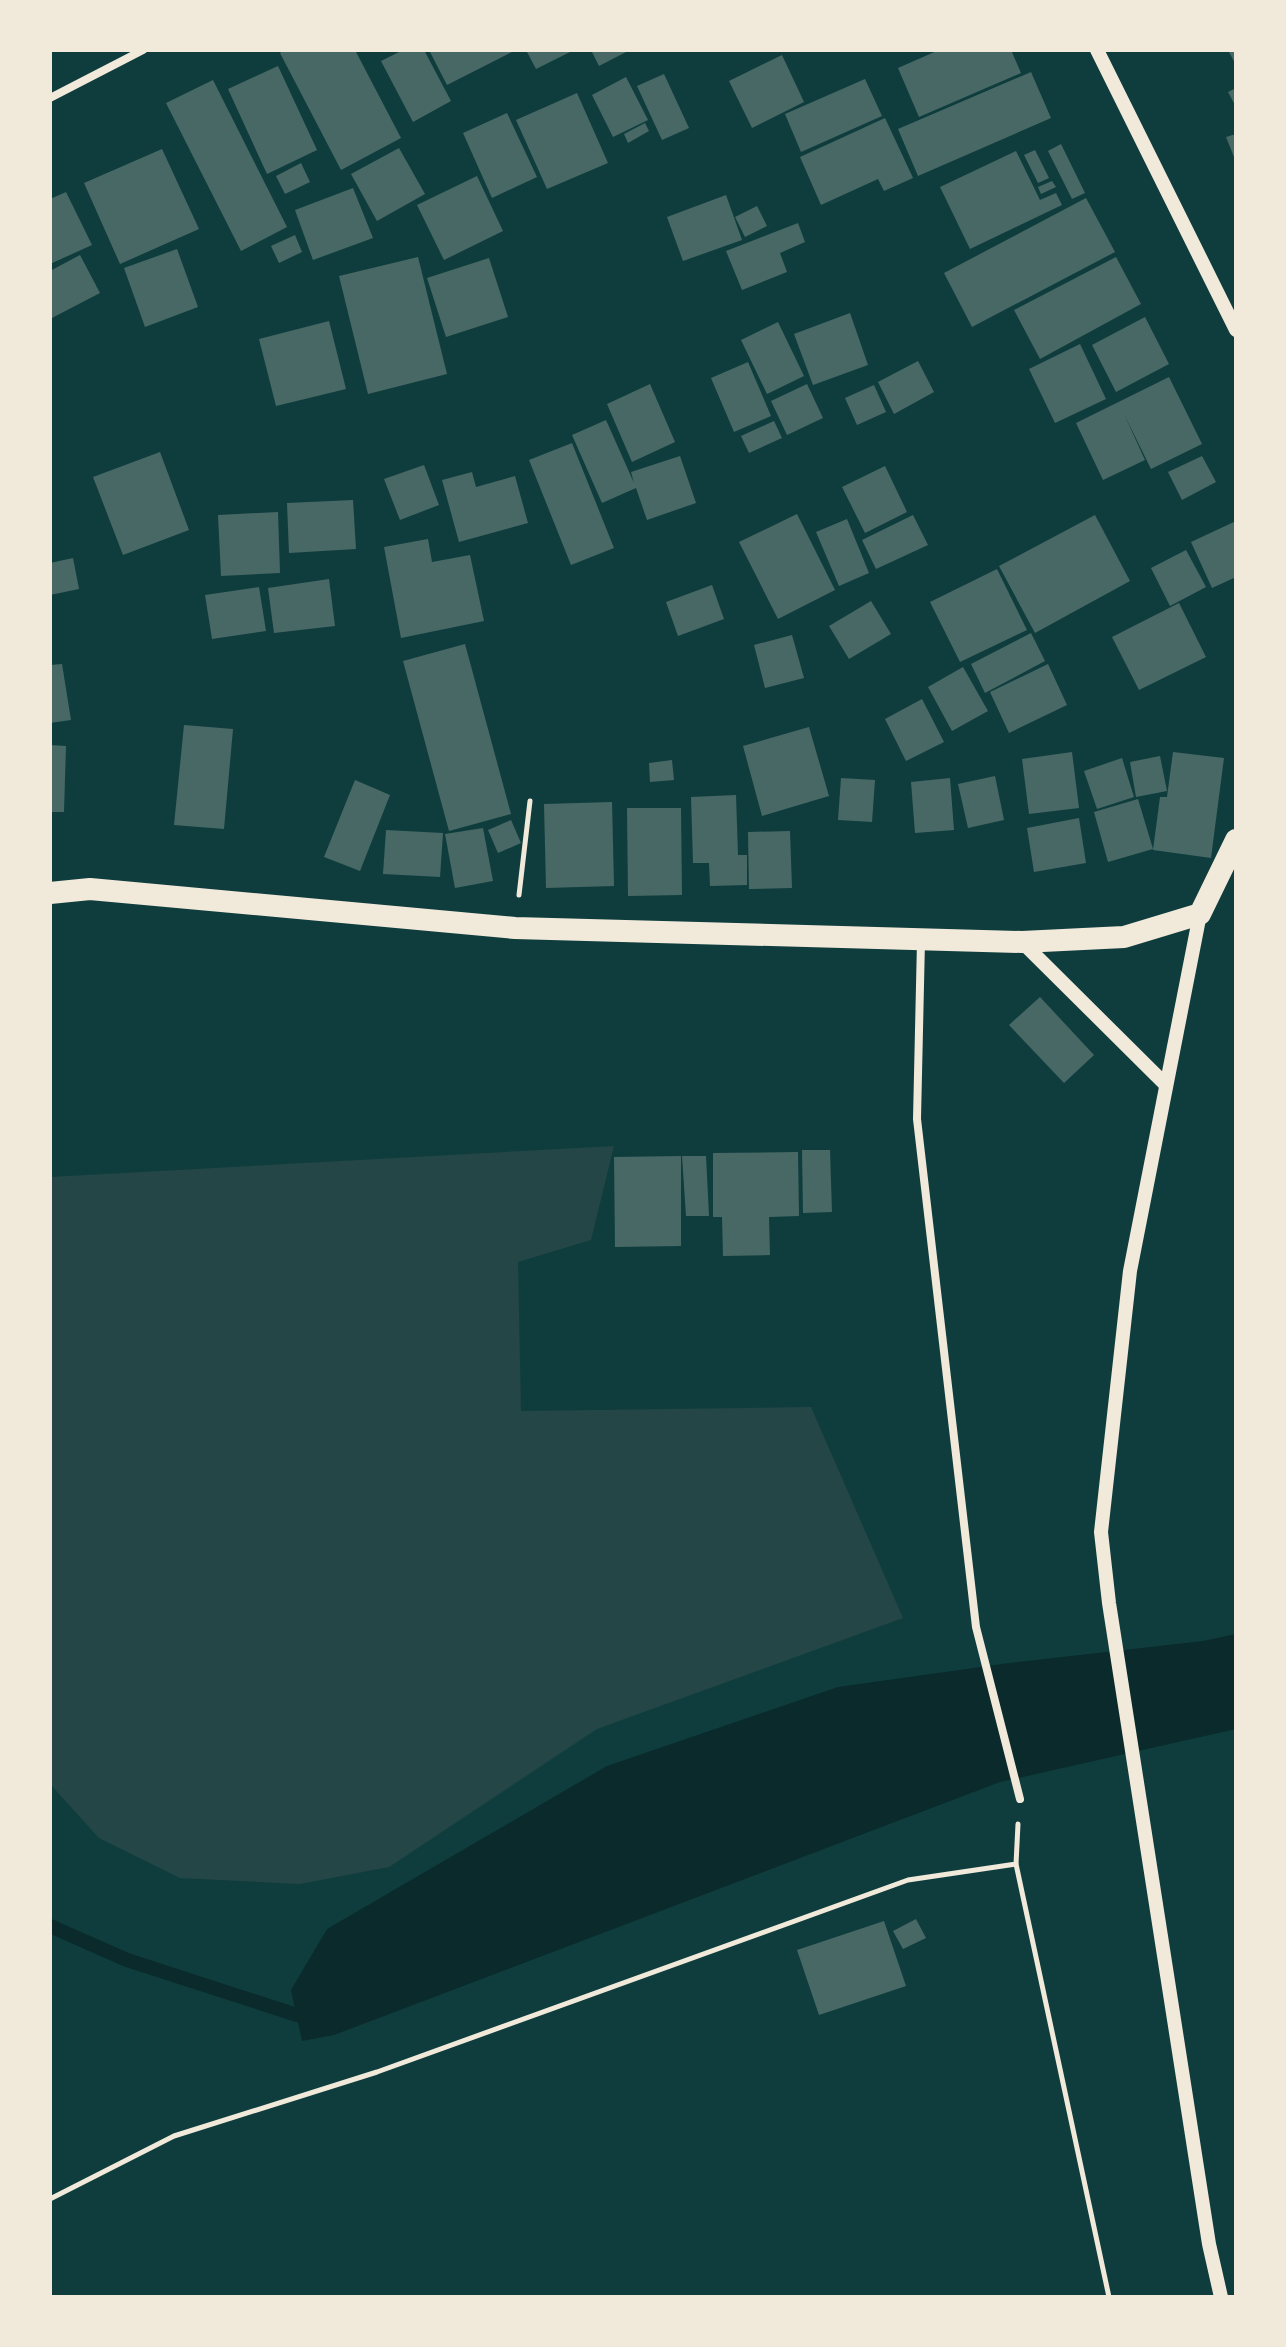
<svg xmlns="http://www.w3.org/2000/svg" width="1286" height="2347" viewBox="0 0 1286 2347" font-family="Bitter,serif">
<rect width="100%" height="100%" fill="#0f3d3e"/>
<path fill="#244646" d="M 614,1146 L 591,1240 L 518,1262 L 521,1411 L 811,1407 L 903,1618 L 597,1729 L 389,1867 L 300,1884 L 180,1878 L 99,1838 L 50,1784 L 50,1177 Z"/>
<path fill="#0a2a2b" d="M 1236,1634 L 1236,1729 L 1000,1782 L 334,2035 L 302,2041 L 291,1990 L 327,1929 L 607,1766 L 838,1687 L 1009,1663 L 1203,1641 Z"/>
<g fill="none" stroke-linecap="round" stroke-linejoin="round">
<path stroke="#0a2a2b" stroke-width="14" d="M 50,1926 L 127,1960 L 297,2015"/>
</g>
<g fill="#486865">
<path d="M 284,50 L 355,50 L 401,138 L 341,170 L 280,53 Z"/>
<path d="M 403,50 L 424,50 L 451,101 L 413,122 L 381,61 Z"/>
<path d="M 429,50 L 516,50 L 447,85 Z"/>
<path d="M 526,50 L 574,50 L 536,69 Z"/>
<path d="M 591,50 L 630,50 L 599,66 Z"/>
<path d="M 939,50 L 1011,50 L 1021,73 L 919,117 L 898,68 Z"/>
<path d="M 1228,50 L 1236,50 L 1236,65 Z"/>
<path d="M 782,55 L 804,102 L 752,128 L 729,81 Z"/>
<path d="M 278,66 L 317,150 L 267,174 L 228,89 Z"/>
<path d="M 1031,72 L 1051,118 L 918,176 L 898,129 Z"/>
<path d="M 664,74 L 689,128 L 662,140 L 637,86 Z"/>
<path d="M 626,77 L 648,120 L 613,137 L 592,95 Z"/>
<path d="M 865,79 L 882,116 L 801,152 L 785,114 Z"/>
<path d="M 213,80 L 287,227 L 241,251 L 166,103 Z"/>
<path d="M 1236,88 L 1236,107 L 1228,92 Z"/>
<path d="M 577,93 L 608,163 L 547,189 L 516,120 Z"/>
<path d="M 507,113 L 537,177 L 492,198 L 463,133 Z"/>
<path d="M 885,118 L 913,178 L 884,191 L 878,179 L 821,205 L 800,157 Z"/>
<path d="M 645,123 L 649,131 L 628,143 L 624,134 Z"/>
<path d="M 1236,134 L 1236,162 L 1226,137 Z"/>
<path d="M 1061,144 L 1085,193 L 1072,199 L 1048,151 Z"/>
<path d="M 399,148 L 425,194 L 377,221 L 351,174 Z"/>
<path d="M 162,149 L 199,229 L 120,264 L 84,183 Z"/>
<path d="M 1035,150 L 1049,178 L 1038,183 L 1024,155 Z"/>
<path d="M 1016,151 L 1040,200 L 1056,193 L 1062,205 L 970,249 L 940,187 Z"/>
<path d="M 301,163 L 310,182 L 285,194 L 276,176 Z"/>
<path d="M 477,176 L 503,231 L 444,260 L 417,205 Z"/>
<path d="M 1052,181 L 1056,187 L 1041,194 L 1038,187 Z"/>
<path d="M 353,188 L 373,238 L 313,260 L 295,210 Z"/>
<path d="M 66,192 L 92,245 L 50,264 L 50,199 Z"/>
<path d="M 726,195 L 742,240 L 683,261 L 667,217 Z"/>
<path d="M 1086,198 L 1115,252 L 972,327 L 944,273 Z"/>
<path d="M 757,206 L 767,226 L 745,237 L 735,217 Z"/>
<path d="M 798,223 L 805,242 L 780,253 L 787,272 L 742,290 L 726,251 Z"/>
<path d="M 295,235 L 302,252 L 279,263 L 271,246 Z"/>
<path d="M 177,249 L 198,307 L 145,327 L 124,268 Z"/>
<path d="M 80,255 L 100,293 L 50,319 L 50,271 Z"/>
<path d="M 418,257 L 447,374 L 368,394 L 339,276 Z"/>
<path d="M 1116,257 L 1141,304 L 1040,359 L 1014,310 Z"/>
<path d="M 489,258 L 508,317 L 446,337 L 427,278 Z"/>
<path d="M 850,313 L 868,365 L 813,385 L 794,334 Z"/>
<path d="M 1145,317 L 1169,364 L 1116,392 L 1092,345 Z"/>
<path d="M 329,321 L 346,389 L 276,406 L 259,339 Z"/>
<path d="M 778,322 L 804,376 L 767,394 L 741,340 Z"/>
<path d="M 1080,344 L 1106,399 L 1055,423 L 1029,369 Z"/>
<path d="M 918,361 L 934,392 L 894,414 L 878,382 Z"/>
<path d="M 748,362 L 771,416 L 734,432 L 711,378 Z"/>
<path d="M 1169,377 L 1202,444 L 1151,469 L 1124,414 L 1145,460 L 1103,480 L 1076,423 Z"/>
<path d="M 650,384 L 675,442 L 632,462 L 607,404 Z"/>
<path d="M 807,384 L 823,418 L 787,435 L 771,401 Z"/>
<path d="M 874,385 L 886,412 L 857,425 L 845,398 Z"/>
<path d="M 606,420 L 634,483 L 631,472 L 680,456 L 696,503 L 647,520 L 636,488 L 602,503 L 572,435 Z"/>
<path d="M 774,421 L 782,438 L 749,453 L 741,436 Z"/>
<path d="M 572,443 L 614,548 L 571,565 L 529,460 Z"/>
<path d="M 160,452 L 189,530 L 123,555 L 93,477 Z"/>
<path d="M 1202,456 L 1216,482 L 1182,500 L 1168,472 Z"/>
<path d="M 424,465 L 439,505 L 400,520 L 384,479 Z"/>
<path d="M 885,466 L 907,512 L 865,533 L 842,487 Z"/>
<path d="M 472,472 L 476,487 L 515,476 L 528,523 L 459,542 L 442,480 Z"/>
<path d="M 353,500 L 356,549 L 289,553 L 287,503 Z"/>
<path d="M 278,512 L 280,573 L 221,576 L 218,515 Z"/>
<path d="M 797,514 L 835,590 L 778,619 L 739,542 Z"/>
<path d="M 913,515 L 928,545 L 876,569 L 862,540 Z"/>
<path d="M 1095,515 L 1130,581 L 1035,633 L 999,566 Z"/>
<path d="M 847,519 L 869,573 L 839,586 L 816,532 Z"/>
<path d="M 1236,521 L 1236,577 L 1212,588 L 1191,542 Z"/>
<path d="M 428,539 L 432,562 L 470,555 L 484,621 L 401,638 L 384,547 Z"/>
<path d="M 1186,550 L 1206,587 L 1170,606 L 1151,568 Z"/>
<path d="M 73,558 L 79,589 L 50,595 L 50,563 Z"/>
<path d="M 997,569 L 1027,630 L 960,662 L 930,602 Z"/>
<path d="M 329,579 L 335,626 L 274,633 L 268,588 Z"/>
<path d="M 712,585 L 724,619 L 678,636 L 666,602 Z"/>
<path d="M 259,587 L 266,631 L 212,639 L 205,595 Z"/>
<path d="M 871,601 L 891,634 L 849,659 L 829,626 Z"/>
<path d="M 1179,603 L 1206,657 L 1139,690 L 1112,637 Z"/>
<path d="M 1031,633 L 1045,661 L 985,693 L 971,664 Z"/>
<path d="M 792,635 L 804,678 L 765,688 L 754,645 Z"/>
<path d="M 465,644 L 511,814 L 449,831 L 403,661 Z"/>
<path d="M 62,664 L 71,720 L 50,723 L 50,665 Z"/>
<path d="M 1048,664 L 1067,705 L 1009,733 L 990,692 Z"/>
<path d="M 963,667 L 988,711 L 952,731 L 928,687 Z"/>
<path d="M 922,699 L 944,742 L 906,761 L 885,719 Z"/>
<path d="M 184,725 L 233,729 L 224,829 L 174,825 Z"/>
<path d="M 809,727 L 829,796 L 762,816 L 743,746 Z"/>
<path d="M 50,745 L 66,746 L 64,812 L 50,812 Z"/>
<path d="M 1072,752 L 1079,808 L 1029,814 L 1022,759 Z"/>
<path d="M 1173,752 L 1224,758 L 1211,858 L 1153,850 L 1160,797 L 1167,797 Z"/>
<path d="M 1160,756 L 1167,791 L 1136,797 L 1130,762 Z"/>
<path d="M 1122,758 L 1134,797 L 1097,809 L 1084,771 Z"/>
<path d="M 672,760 L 674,780 L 650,782 L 649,763 Z"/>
<path d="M 995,776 L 1004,820 L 968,828 L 958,784 Z"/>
<path d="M 841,778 L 875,780 L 872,822 L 838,820 Z"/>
<path d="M 950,778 L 954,830 L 915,833 L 911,782 Z"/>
<path d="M 355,780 L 390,795 L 360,871 L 324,857 Z"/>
<path d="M 736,795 L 738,855 L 747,855 L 747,885 L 710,886 L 709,863 L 693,863 L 691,797 Z"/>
<path d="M 1138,799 L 1153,849 L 1108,862 L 1094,812 Z"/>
<path d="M 612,802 L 614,886 L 546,888 L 544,804 Z"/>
<path d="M 627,808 L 681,808 L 682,895 L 628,896 Z"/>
<path d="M 1079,818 L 1086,863 L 1034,872 L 1027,828 Z"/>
<path d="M 511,820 L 521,843 L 498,853 L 488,830 Z"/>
<path d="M 483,828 L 493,881 L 455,888 L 445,834 Z"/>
<path d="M 386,830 L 443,833 L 440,877 L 383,874 Z"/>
<path d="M 790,831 L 792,888 L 749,889 L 748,832 Z"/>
<path d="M 1040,997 L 1094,1055 L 1064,1083 L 1009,1025 Z"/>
<path d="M 802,1150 L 830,1150 L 832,1212 L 803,1213 Z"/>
<path d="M 798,1152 L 799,1216 L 769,1217 L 770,1255 L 723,1256 L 722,1217 L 713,1217 L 713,1153 Z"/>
<path d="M 681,1156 L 681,1246 L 615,1247 L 614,1157 Z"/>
<path d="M 682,1156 L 706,1156 L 709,1216 L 686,1216 Z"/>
<path d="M 916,1919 L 926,1938 L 903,1949 L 893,1931 Z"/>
<path d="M 884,1921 L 906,1986 L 819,2015 L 797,1950 Z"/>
</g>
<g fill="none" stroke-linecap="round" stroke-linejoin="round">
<g stroke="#f1e9da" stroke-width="5">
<path d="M 519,895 L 530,801"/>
<path d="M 1016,1864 L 1109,2297"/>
<path d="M 50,2199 L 174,2136 L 377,2072 L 908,1880 L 1016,1864 L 1018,1824"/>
</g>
<g stroke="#f1e9da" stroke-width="8">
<path d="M 50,98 L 143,50"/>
<path d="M 921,941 L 917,1119 L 976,1627 L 1020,1799"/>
</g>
<g stroke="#f1e9da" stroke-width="14">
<path d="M 1097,50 L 1236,330"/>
<path d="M 1200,914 L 1130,1271 L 1101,1532 L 1109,1603 L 1209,2244 L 1221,2297"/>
<path d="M 1022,942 L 1165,1084"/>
</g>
<path stroke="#f1e9da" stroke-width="22" d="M 50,893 L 90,889 L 515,928 L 1022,942 L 1124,937 L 1200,914 L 1236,840"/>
</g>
<rect width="1286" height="2347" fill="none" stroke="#f1e9da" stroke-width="104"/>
</svg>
